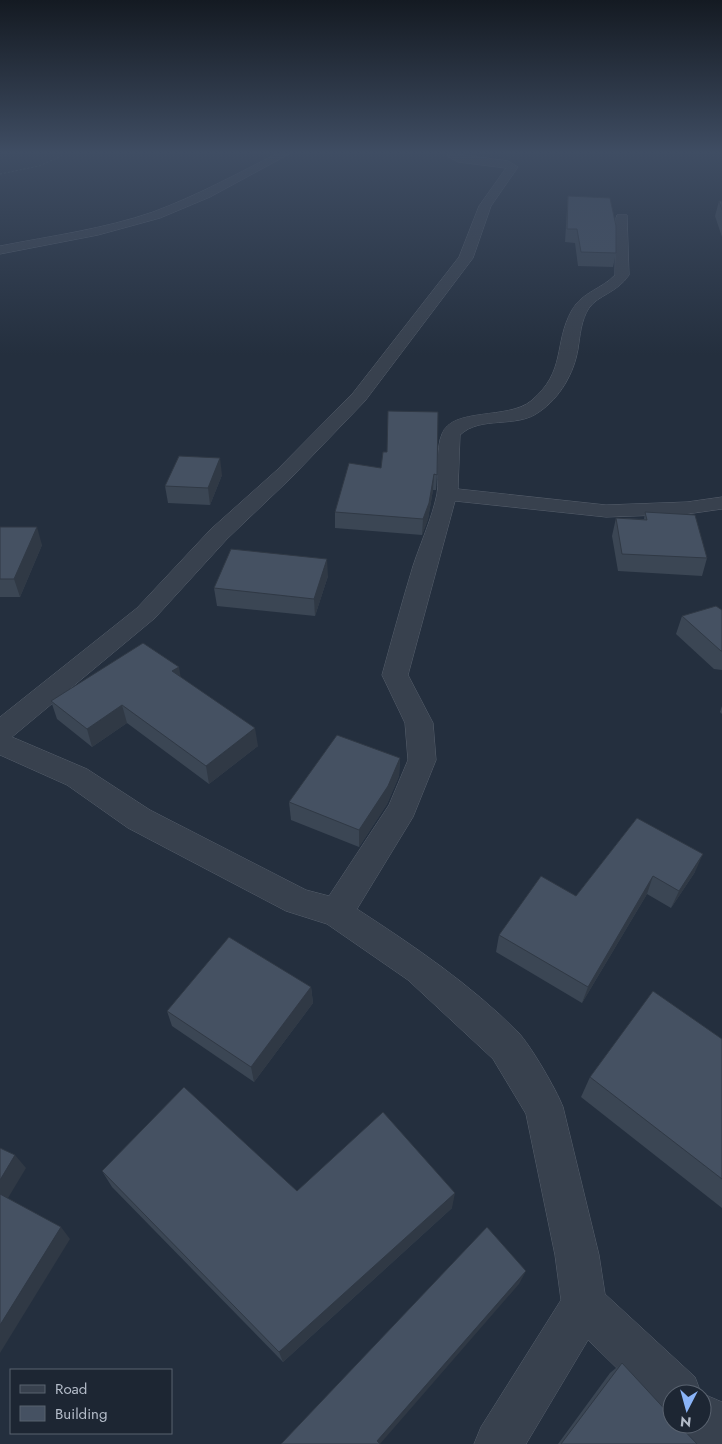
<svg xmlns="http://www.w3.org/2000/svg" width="722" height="1444" viewBox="0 0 722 1444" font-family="Jost,sans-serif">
<rect width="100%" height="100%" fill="#242f3e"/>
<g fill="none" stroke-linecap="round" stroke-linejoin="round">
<g stroke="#565f6c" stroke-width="1">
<g id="minor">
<path d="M 278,153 L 291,153 L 210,197 L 160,218 L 98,235 L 0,254 L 0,246 C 51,236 104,229 153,212 C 196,196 237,174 278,153 Z"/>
<path d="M 449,153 L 508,161 L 518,167 L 491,206 L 473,258 L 365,401 L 291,478 L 227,539 L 155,618 L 12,737 L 87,769 L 150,810 L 306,890 L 329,896 L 389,805 L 408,760 L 405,723 L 382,675 C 392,639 402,602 413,566 C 421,542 432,518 437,494 C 440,476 435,449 442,434 C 452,407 508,420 531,401 C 567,371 553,344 572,310 C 582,292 602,289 615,275 L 616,218 L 617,215 L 627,215 L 629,275 C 617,293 598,295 589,308 C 581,320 580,336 578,349 C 574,373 560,398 539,412 C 516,429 481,415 460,435 L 458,489 L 606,505 L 687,502 L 722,497 L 722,509 L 687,514 L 606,517 L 455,501 L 408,675 L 433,723 L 436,760 L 413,817 L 357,909 C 414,946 470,984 518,1032 C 531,1046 556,1089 563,1107 L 599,1255 L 605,1294 L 695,1377 L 701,1393 L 722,1402 L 722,1444 L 697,1444 L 685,1433 L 681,1424 L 702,1424 L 702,1394 L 672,1394 L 672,1415 L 661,1411 L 588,1340 L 526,1444 L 474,1444 L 481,1427 L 561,1300 L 555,1255 L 526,1114 L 493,1059 L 408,980 L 327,924 L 286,911 L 128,828 L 67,785 L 0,755 L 0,717 L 137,608 L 211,529 L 277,470 L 353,393 L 459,257 L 479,206 L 506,168 L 458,162 L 447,156 Z"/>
</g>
</g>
<path stroke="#44595c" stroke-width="1" stroke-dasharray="2 2" stroke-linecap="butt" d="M 0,174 L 39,166 L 68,153"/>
<use href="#minor" fill="#38414e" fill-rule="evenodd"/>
</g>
<g fill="#3b4654">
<path d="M 568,196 L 616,253 L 613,267 L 578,266 L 575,243 L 565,242 L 567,209 Z"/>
<path d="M 719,201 L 722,201 L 722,237 L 715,216 Z"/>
<path d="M 381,468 L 437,475 L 436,490 L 433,490 L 428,519 L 422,535 L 335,528 L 335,512 Z"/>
<path d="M 222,475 L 210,505 L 168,503 L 165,486 Z"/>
<path d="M 645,512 L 707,558 L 702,576 L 618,571 L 612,536 L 616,518 L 644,519 Z"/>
<path d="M 0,527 L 42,545 L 20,597 L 0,597 Z"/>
<path d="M 328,576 L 315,616 L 217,606 L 214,588 Z"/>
<path d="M 722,610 L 722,670 L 714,669 L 676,634 L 682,616 Z"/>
<path d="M 181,677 L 258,746 L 209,784 L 127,723 L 92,747 L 57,719 L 51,701 Z"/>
<path d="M 722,706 L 722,714 L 720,712 Z"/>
<path d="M 400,758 L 399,776 L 387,804 L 359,847 L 291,820 L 289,802 Z"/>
<path d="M 637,818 L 695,872 L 671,908 L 647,894 L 582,1003 L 496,952 L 499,935 L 576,896 Z"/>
<path d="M 311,987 L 313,1003 L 254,1082 L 172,1026 L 167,1011 Z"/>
<path d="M 722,1039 L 722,1208 L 581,1097 L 590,1077 Z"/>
<path d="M 102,1171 L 297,1191 L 452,1208 L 283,1362 L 112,1187 Z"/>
<path d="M 622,1363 L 697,1444 L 558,1444 L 610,1373 Z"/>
</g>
<g fill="#303945">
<path d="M 220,458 L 222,475 L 210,505 L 208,488 Z"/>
<path d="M 434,474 L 433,490 L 428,519 L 422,535 L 423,519 Z"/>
<path d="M 37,527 L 42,545 L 20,597 L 14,579 Z"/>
<path d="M 327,559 L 328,576 L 315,616 L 314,599 Z"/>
<path d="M 179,667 L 182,685 L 172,671 Z"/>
<path d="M 122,705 L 127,723 L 92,747 L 87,729 Z"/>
<path d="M 255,728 L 258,746 L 209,784 L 206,766 Z"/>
<path d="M 400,758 L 399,776 L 387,804 L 359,847 L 359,830 Z"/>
<path d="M 703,854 L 695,872 L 671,908 L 679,891 Z"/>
<path d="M 653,876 L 647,894 L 582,1003 L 588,987 Z"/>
<path d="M 311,987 L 313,1003 L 254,1082 L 251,1067 Z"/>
<path d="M 15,1155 L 26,1168 L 5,1203 L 0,1197 L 0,1180 Z"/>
<path d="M 455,1193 L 452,1208 L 283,1362 L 279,1352 Z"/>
<path d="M 61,1227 L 70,1239 L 0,1353 L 0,1325 Z"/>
<path d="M 526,1271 L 519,1284 L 380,1444 L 377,1441 Z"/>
</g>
<g fill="#455162" stroke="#303945">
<path d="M 568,196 L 610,198 L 616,226 L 616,253 L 581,252 L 577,229 L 567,229 Z"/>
<path d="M 719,201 L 722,201 L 722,210 Z"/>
<path d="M 388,411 L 438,412 L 437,475 L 434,474 L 429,503 L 423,519 L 335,512 L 349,463 L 381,468 L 383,452 L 387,452 Z"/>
<path d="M 179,456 L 220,458 L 208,488 L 165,486 Z"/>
<path d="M 645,512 L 695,515 L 707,558 L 622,554 L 616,518 L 647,520 Z"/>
<path d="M 0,527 L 37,527 L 14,579 L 0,579 Z"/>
<path d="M 231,549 L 327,559 L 314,599 L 214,588 Z"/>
<path d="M 716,606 L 722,610 L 722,651 L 721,651 L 682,616 Z"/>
<path d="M 143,643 L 179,667 L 172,671 L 255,728 L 206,766 L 122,705 L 87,729 L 51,701 Z"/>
<path d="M 337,735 L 400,758 L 388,786 L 359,830 L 289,802 Z"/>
<path d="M 637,818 L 703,854 L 679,891 L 653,876 L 588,987 L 499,935 L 541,876 L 576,896 Z"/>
<path d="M 229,937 L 311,987 L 251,1067 L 167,1011 Z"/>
<path d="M 653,991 L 722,1039 L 722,1179 L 590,1077 Z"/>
<path d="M 184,1087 L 297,1191 L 383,1112 L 455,1193 L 279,1352 L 102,1171 Z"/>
<path d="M 0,1148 L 15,1155 L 0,1180 Z"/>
<path d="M 0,1194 L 61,1227 L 0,1325 Z"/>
<path d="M 487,1227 L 526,1271 L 377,1441 L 380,1444 L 281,1444 Z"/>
<path d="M 622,1363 L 672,1417 L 672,1424 L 678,1424 L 697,1444 L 561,1444 Z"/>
</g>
<linearGradient id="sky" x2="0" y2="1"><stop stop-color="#141a22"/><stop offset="0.43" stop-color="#3f4d63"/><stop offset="1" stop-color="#3f4d63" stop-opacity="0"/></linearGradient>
<rect width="722" height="355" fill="url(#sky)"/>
<rect x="10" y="1369" width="162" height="65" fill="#1d2633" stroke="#59626f"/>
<rect x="20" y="1385" width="25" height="8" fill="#38414e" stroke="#59626f"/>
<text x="55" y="1394" font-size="15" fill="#b4bcc9">Road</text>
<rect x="20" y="1406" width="25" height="15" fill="#455162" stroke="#59626f"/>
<text x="55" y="1419" font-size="15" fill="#b4bcc9">Building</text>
<g transform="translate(687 1409) rotate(186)"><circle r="24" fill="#1d2633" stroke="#59626f"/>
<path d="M0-4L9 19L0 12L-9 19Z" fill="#8ab4f8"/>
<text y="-8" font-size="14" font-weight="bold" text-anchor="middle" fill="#b4bcc9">N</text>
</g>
</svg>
